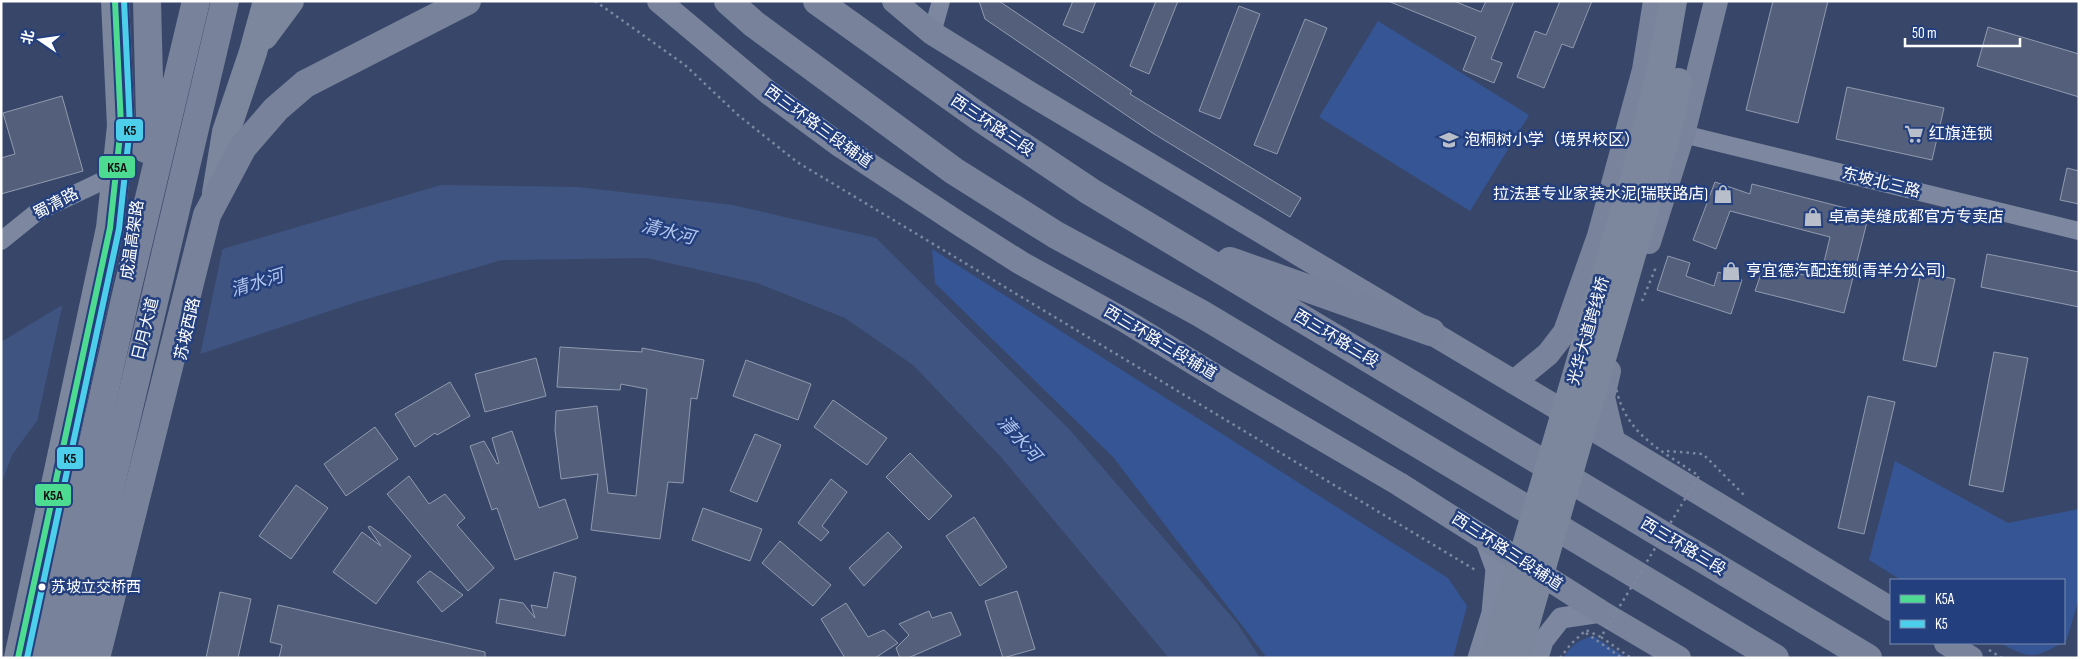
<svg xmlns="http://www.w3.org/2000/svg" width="2080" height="659" viewBox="0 0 2080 659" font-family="'Sofia Sans Condensed','Noto Sans SC',sans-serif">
<rect width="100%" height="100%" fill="#384769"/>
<g fill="#365595">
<path d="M 1378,21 L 1529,115 L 1470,211 L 1319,117 Z"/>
<path d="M 932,249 L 1448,578 L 1467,606 L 1453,658 L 1267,658 L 1113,457 L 935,283 Z"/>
<path d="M 1895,461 L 2008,523 L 2079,509 L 2079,598 L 2067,639 L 2064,641 L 2064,580 L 1901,580 L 1869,560 Z"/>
<path d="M 1594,636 L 1627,658 L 1563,658 C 1572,645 1579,639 1594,636 Z"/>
<path d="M 2000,643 L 2062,643 C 2033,659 2030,659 2000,643 Z"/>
</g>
<path fill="#3f5481" d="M 441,185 L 578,187 L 733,205 L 876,238 L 1070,430 L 1237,623 L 1260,658 L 1169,658 L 1000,456 L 913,365 L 845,318 L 757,283 L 647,258 L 502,260 L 360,301 L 203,353 L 44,411 L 12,455 L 1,485 L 1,342 L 59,307 L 229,247 Z"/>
<path fill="#384769" d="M 223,247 L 200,356 L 46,413 L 36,426 L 63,303 Z"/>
<g fill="#535f7b" stroke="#919aae">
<path d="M 979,1 L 999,1 L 1132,91 L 1130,94 L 1301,198 L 1290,217 L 1151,132 L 985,19 Z"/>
<path d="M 1073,1 L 1096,1 L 1083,33 L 1063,25 Z"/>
<path d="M 1156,1 L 1178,1 L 1149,74 L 1130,66 Z"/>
<path d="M 1388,1 L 1454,1 L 1481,12 L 1486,1 L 1514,1 L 1491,59 L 1502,63 L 1494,83 L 1463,70 L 1476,37 Z"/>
<path d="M 1560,1 L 1592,1 L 1573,48 L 1562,44 L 1544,88 L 1517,77 L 1535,31 L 1546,35 Z"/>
<path d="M 1773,1 L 1828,1 L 1798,123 L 1746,110 Z"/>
<path d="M 1239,6 L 1260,14 L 1220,119 L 1199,111 Z"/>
<path d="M 1305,19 L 1327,28 L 1277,154 L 1254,145 Z"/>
<path d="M 1988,27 L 2079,54 L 2079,97 L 1977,66 Z"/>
<path d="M 1847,87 L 1944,108 L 1932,160 L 1836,139 Z"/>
<path d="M 62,96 L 83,171 L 1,194 L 1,158 L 15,154 L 3,113 Z"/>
<path d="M 2067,168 L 2079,171 L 2079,204 L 2060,200 Z"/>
<path d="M 1715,182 L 1750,194 L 1752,184 L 1869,214 L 1844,313 L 1755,291 L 1764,265 L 1820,279 L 1830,237 L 1730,211 L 1716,249 L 1693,240 Z"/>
<path d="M 1987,254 L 2079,272 L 2079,307 L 1981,287 Z"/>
<path d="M 1668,256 L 1690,263 L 1686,276 L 1714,286 L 1718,272 L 1742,280 L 1731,314 L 1657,290 Z"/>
<path d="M 1921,272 L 1955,279 L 1936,367 L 1903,360 Z"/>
<path d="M 560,347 L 642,352 L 642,348 L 704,360 L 697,399 L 691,398 L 683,483 L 668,482 L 660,539 L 591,530 L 598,474 L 561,479 L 555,430 L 556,411 L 597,406 L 608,493 L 636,496 L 647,389 L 621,384 L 620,390 L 557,387 Z"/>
<path d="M 1994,352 L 2028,358 L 2003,492 L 1969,485 Z"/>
<path d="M 536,358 L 546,396 L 485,412 L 475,374 Z"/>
<path d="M 746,360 L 811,384 L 798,420 L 733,396 Z"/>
<path d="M 450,382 L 470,416 L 437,435 L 435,433 L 415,447 L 395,414 Z"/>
<path d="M 1868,396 L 1895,402 L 1864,534 L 1838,528 Z"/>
<path d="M 833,400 L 887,438 L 867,465 L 814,427 Z"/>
<path d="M 375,427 L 398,459 L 346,496 L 324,464 Z"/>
<path d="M 512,431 L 539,508 L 565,499 L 578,538 L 515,560 L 497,508 L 492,510 L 470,446 L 484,441 L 497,464 L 499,463 L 492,438 Z"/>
<path d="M 755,434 L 781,445 L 757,502 L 730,491 Z"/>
<path d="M 910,453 L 952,496 L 929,520 L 886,477 Z"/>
<path d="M 409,476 L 429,504 L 445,494 L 465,518 L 457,525 L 494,568 L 468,591 L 387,494 Z"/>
<path d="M 831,479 L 847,492 L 822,526 L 829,532 L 821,541 L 798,523 Z"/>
<path d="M 296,485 L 328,508 L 291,559 L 259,536 Z"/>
<path d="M 703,508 L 762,529 L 750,561 L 692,540 Z"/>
<path d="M 974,517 L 1007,567 L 980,586 L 946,536 Z"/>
<path d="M 370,526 L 411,556 L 376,604 L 333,572 L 362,532 L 381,546 L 368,527 Z"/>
<path d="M 888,532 L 902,547 L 864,586 L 849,568 Z"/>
<path d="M 780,541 L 831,585 L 813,606 L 762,563 Z"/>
<path d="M 430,571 L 463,595 L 442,612 L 417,582 Z"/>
<path d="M 554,572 L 576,577 L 565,636 L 496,623 L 500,599 L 523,603 L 535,618 L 531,605 L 547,608 Z"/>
<path d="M 1017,591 L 1035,649 L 1003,658 L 985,601 Z"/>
<path d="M 220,592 L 251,599 L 238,658 L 206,658 Z"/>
<path d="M 846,603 L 868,637 L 884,630 L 898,643 L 875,658 L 845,658 L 821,619 Z"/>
<path d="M 278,605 L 485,652 L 485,658 L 279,658 L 282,645 L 270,642 Z"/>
<path d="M 929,611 L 932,618 L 951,612 L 961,635 L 908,658 L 900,658 L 896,648 L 909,635 L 899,624 Z"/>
</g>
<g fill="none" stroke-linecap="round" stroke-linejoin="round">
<g stroke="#7d88a0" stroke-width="2.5" stroke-dasharray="2.5 4" stroke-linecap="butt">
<path d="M 595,1 L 685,65 L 738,115 L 797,162 L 1477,571"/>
<path d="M 1667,451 L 1703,454 L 1746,497"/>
<path d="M 1586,633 L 1622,658"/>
<path d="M 1601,637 L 1631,658"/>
<path d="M 1989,650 L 2002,658"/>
</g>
<g stroke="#7d88a0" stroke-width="18">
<path d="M 932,33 L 941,1"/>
<path d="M 1683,134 L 2079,231"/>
<path d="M 1,241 L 37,212 L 115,175"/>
</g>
<g stroke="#7d88a0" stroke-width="21">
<path d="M 1478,658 L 1492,613 L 1496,569 L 1484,536"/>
<path d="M 1538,658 L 1543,641 L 1561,618 L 1601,612"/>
</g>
<g stroke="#79839b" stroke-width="24">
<path d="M 659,1 L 769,93 L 841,146 L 958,223 L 1021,263 L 1124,320 L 1225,382 L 1399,484 L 1601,612 L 1679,658"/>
<path d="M 894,1 L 932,33 L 1029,93 L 1623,447 L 1891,609"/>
<path d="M 1649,242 L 1683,134 L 1716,1"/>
<path d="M 1609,371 L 1603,397 L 1613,440"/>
<path d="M 1514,382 L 1548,354 L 1565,332 L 1599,236 L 1644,70 L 1655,1"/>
<path d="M 1946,643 L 1971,658"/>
</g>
<g stroke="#7c879e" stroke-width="28">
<path d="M 264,36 L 290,1"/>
<path d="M 216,193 L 226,132 L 253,52 L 267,1"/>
<path d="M 18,658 L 110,228 L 121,126 L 115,1"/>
</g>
<g stroke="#78829b" stroke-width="28">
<path d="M 728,1 L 754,24 L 954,171 L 1056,235 L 1200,313 L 1775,658"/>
<path d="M 817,1 L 982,119 L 1091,192 L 1868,658"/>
<path d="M 146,149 L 150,118 L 147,1"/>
<path d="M 1230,261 L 1431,332"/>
<path d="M 45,658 L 125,299 L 196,1"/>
<path d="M 70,658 L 225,1"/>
</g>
<g stroke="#7d88a0" stroke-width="2.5" stroke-dasharray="2.5 4" stroke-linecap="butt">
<path d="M 1642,301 L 1656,267"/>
<path d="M 1560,658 L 1571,644 L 1586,630 L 1601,637 L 1699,476 C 1663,451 1625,435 1616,387"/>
</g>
<g stroke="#7c879e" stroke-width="28">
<path d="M 1493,658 L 1638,165 L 1661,69 L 1673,1"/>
<path d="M 1516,658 L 1668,129 L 1678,82"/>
</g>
<path stroke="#78829b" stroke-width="28" d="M 96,658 L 207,215 L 243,147 L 276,109 L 305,84 L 467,1"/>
<g stroke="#233f7e" stroke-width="10">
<path id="bus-1" d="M 18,658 L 110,228 L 121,126 L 115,1"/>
</g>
<g stroke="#233f7e" stroke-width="10">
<path id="bus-2" d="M 27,658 L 119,229 L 130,126 L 124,1"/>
</g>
<use href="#bus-1" stroke="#4ddb92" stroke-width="6"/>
<use href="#bus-2" stroke="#4dcfeb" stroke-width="6"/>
</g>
<defs>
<g id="supermarket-bare" transform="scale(1.5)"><path d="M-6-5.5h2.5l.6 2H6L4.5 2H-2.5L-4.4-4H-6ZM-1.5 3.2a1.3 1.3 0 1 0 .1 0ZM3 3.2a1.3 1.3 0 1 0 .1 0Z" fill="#b9bfca" stroke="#233f7e" stroke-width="2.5" paint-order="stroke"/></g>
<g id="school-bare" transform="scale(1.5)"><path d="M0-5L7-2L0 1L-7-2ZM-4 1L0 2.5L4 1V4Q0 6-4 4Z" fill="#b9bfca" stroke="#233f7e" stroke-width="2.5" paint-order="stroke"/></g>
<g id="shop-bare" transform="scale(1.5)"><path d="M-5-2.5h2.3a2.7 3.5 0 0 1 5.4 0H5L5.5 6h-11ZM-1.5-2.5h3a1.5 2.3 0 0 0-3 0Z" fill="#b9bfca" stroke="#233f7e" stroke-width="2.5" paint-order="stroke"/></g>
</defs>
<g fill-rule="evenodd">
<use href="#supermarket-bare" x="1914" y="134"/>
<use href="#school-bare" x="1449" y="140"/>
<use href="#shop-bare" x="1723" y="194"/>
<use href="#shop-bare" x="1813" y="217"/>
<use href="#shop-bare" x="1731" y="271"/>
</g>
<circle fill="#fff" stroke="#233f7e" stroke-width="2" cx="42" cy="587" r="4.5"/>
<g text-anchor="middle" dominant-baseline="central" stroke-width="5" stroke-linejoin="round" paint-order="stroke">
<g font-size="15" fill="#fff" stroke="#233f7e" text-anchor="start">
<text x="51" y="587">苏坡立交桥西</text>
</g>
<g font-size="16" fill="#fff" stroke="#233f7e">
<text transform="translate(992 126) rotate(34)">西三环路三段</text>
<text transform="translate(818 127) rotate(36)">西三环路三段辅道</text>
<text transform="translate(1881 183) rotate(14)">东坡北三路</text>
<text transform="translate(56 204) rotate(-28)">蜀清路</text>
<text transform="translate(133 240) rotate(-82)">成温高架路</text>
<text transform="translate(146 329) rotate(-76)">日月大道</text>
<text transform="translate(188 329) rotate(-77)">苏坡西路</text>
<text transform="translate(1589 331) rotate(-74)">光华大道跨线桥</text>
<text transform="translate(1336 339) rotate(31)">西三环路三段</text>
<text transform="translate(1160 343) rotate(31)">西三环路三段辅道</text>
<text transform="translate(1683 547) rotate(31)">西三环路三段</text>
<text transform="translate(1507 552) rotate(33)">西三环路三段辅道</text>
</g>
<g font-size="16" fill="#fff" stroke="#233f7e" text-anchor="start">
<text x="1929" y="134">红旗连锁</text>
<text x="1464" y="140">泡桐树小学（境界校区）</text>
<text x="1708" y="194" text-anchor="end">拉法基专业家装水泥(瑞联路店)</text>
<text x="1828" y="217">卓高美缝成都官方专卖店</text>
<text x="1746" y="271">亨宜德汽配连锁(青羊分公司)</text>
</g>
<g font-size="18" font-style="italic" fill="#b3c6ee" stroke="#233f7e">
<text transform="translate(668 232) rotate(14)">清水河</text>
<text transform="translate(257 283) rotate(-17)">清水河</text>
<text transform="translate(1019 439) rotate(48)">清水河</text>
</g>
</g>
<g stroke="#233f7e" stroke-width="2">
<rect x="115" y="118" width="29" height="24" rx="5" fill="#4dcfeb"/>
<rect x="98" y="155" width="38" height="24" rx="5" fill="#4ddb92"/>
<rect x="56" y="446" width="28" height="24" rx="5" fill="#4dcfeb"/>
<rect x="34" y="483" width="38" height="24" rx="5" fill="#4ddb92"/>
</g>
<g font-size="14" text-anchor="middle" font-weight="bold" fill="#111">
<text x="130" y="135">K5</text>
<text x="117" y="172">K5A</text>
<text x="70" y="463">K5</text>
<text x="53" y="500">K5A</text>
</g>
<rect width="2080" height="659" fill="none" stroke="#ffffff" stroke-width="5"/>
<rect x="1890" y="579" width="175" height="65" fill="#233f7e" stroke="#7b8cb2"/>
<rect x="1900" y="595" width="25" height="8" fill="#4ddb92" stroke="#7b8cb2"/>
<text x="1935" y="604" font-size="15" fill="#ffffff">K5A</text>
<rect x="1900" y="620" width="25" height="8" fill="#4dcfeb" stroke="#7b8cb2"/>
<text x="1935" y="629" font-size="15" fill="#ffffff">K5</text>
<g transform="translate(40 40) rotate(283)" stroke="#233f7e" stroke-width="4" paint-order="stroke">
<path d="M0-4L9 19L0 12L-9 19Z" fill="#ffffff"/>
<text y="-8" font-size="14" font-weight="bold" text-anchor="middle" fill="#ffffff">北</text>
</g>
<path d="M1905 38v8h115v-8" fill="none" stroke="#ffffff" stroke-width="2.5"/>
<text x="1912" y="38" font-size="15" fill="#ffffff" stroke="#233f7e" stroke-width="4" paint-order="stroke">50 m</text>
</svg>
